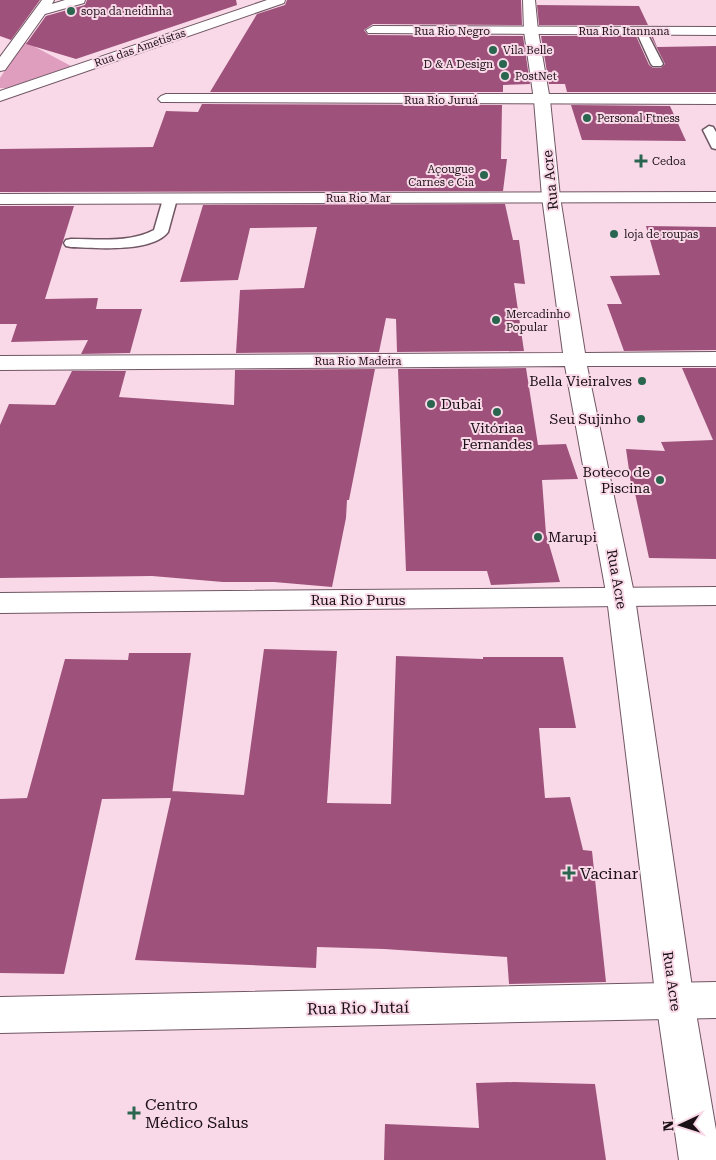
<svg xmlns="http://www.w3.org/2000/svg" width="716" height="1160" viewBox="0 0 716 1160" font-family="'Roboto Serif',serif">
<rect width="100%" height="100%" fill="#f9d9e8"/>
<path fill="#df9ebe" d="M 24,41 L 71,66 L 7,88 L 0,88 L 0,78 Z"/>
<g fill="#9e527b">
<path d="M 0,0 L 40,0 L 11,40 L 0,36 Z"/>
<path d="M 87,0 L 236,0 L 237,5 L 76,59 L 26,44 L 46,16 L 85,5 Z"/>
<path d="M 287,0 L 521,0 L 522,25 L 373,24 L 364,30 L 368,35 L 523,36 L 530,84 L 503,85 L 503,92 L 210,92 L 257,14 L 285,5 Z"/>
<path d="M 537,5 L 639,6 L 648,25 L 539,25 Z"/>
<path d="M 541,36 L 636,36 L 649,65 L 653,68 L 661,68 L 665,64 L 651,36 L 653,37 L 657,47 L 716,46 L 716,92 L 567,92 L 565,84 L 549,84 Z"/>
<path d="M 202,104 L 502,105 L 501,159 L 507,159 L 503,191 L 0,192 L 0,149 L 153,147 L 166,111 L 198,112 Z"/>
<path d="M 571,105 L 670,106 L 686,141 L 582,140 Z"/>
<path d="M 505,204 L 513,240 L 519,240 L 525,284 L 514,283 L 524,351 L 397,352 L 396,319 L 386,318 L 379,352 L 236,353 L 240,290 L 304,288 L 317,227 L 250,228 L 238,280 L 180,282 L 203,205 Z"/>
<path d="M 0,206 L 74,206 L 45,299 L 98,298 L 96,309 L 142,309 L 130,353 L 81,354 L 88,340 L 11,342 L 17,324 L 0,324 Z"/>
<path d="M 646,226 L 716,227 L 716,350 L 624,351 L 607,304 L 622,304 L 610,276 L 660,275 Z"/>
<path d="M 526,368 L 538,445 L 566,444 L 578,479 L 542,480 L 546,534 L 560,582 L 491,585 L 487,571 L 406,571 L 398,369 Z"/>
<path d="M 682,368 L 716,368 L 716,559 L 649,558 L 633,484 L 631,484 L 626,449 L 665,451 L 661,442 L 713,440 Z"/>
<path d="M 375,369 L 349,500 L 347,500 L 346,518 L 332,587 L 274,582 L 223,582 L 152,576 L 0,578 L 0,425 L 9,404 L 55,405 L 72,371 L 126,371 L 119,397 L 234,405 L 235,370 Z"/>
<path d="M 264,649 L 337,651 L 327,803 L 391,804 L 396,656 L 483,659 L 483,657 L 563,657 L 576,728 L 539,728 L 545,798 L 570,797 L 583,850 L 592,851 L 606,982 L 509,984 L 507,957 L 384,949 L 317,947 L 316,968 L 135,960 L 171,798 L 102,799 L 64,974 L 0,973 L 0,799 L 27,798 L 65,659 L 128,660 L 129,653 L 191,653 L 172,794 L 172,791 L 244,795 Z"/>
<path d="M 514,1082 L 595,1084 L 606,1160 L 384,1160 L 385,1124 L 479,1128 L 476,1083 Z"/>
</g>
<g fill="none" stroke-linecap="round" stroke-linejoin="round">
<g stroke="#705663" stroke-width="3">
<g id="service">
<path d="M 641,28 L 646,31 L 663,64 L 661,66 L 653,66 L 651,64 L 636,31 Z"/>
<path d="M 709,126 L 713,127 L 716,132 L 716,149 L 712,148 L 703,130 Z"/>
<path d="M 170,195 L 177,199 L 168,232 C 152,253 95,248 71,247 L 66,246 L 64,243 L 66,240 L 71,239 C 99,239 129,243 154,230 L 163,199 Z"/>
</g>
</g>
<g stroke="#705663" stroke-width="2">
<g id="minor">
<path d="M 42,0 L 54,0 L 52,4 L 65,0 L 85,0 L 84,3 L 45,14 L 5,70 L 0,71 L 0,57 Z"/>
<path d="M 267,0 L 285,0 L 284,3 L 0,101 L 0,91 Z"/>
<path d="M 373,26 L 716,27 L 716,35 L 368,33 L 366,30 Z"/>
<path d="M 166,94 L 716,94 L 716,104 L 161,102 L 158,99 L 161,96 Z"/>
<path d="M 716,192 L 716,202 L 0,204 L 0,194 Z"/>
<path d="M 716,587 L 716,605 L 0,613 L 0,593 Z"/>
<path d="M 716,982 L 716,1018 L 0,1033 L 0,997 Z"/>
</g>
</g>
<g stroke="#705663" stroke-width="2">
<path id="tertiary" d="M 523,0 L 535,0 L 538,31 L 550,100 L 560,197 L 585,353 L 716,352 L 716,366 L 587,366 L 635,598 L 694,1001 L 716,1130 L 716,1160 L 679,1160 L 656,1001 L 607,598 L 565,366 L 0,370 L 0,356 L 563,353 L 542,197 L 534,100 L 524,31 Z"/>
</g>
<use href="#service" fill="#fff" fill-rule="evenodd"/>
<use href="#minor" fill="#fff" fill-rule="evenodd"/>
<use href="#tertiary" fill="#fff" fill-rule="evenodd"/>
</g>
<g fill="#2a654f" stroke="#f9d9e8" stroke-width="2">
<circle cx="71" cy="11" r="5"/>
<circle cx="493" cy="50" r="5"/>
<circle cx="503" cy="64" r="5"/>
<circle cx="505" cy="76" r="5"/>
<circle cx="587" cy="118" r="5"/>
<path d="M638.5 153.5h5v5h5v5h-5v5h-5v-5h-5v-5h5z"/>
<circle cx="484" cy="175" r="5"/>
<circle cx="614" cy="234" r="5"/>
<circle cx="496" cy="320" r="5"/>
<circle cx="642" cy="381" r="5"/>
<circle cx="431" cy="404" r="5"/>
<circle cx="497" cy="412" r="5"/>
<circle cx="641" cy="419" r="5"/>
<circle cx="660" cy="480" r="5"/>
<circle cx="538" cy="537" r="5"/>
<path d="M566.5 865.5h5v5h5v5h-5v5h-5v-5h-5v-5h5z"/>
<path d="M131.5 1105.5h5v5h5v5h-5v5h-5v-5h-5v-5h5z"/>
</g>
<g text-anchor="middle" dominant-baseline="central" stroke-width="4" stroke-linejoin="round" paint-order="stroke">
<g font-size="11" fill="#1b1015" stroke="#f9d9e8" text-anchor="start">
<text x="81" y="11">sopa da neidinha</text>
<text x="503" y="50">Vila Belle</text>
<text x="493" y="64" text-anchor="end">D &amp; A Design</text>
<text x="515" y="76">PostNet</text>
<text x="597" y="118">Personal Ftness</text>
<text x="652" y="161">Cedoa</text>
<text x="474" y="169" text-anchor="end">Açougue<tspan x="474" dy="13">Carnes e Cia</tspan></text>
<text x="624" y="234">loja de roupas</text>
<text x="506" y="314">Mercadinho<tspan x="506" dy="13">Popular</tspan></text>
</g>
<g font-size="11" fill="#1b1015" stroke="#f9d9e8">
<text x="452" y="31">Rua Rio Negro</text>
<text x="624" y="31">Rua Rio Itannana</text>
<text transform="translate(140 48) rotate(-19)">Rua das Ametistas</text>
<text x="441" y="100">Rua Rio Juruá</text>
<text x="358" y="198">Rua Rio Mar</text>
<text x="358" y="361">Rua Rio Madeira</text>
</g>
<g font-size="14" fill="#1b1015" stroke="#f9d9e8">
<text transform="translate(550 180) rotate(-96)">Rua Acre</text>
<text transform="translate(617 579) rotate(80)">Rua Acre</text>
<text x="358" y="600">Rua Rio Purus</text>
<text transform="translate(672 981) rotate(82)">Rua Acre</text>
</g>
<g font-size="14" fill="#1b1015" stroke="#f9d9e8" text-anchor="end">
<text x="632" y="381">Bella Vieiralves</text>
<text x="441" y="404" text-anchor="start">Dubai</text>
<text x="631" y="419">Seu Sujinho</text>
<text x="497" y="428" text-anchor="middle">Vitóriaa<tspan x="497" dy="16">Fernandes</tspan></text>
<text x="650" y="472">Boteco de<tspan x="650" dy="16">Piscina</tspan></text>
<text x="548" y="537" text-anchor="start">Marupi</text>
</g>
<g font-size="16" fill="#1b1015" stroke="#f9d9e8" text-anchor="start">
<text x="580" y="873">Vacinar</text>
<text x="145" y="1104">Centro<tspan x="145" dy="18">Médico Salus</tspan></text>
</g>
<g font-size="16" fill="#1b1015" stroke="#f9d9e8">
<text transform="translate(358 1008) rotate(-1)">Rua Rio Jutaí</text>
</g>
</g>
<g transform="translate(681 1125) rotate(266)" stroke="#f9d9e8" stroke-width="4" paint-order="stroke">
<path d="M0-4L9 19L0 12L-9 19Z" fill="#1b1015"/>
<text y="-8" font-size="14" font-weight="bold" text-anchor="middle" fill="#1b1015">N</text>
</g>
</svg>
